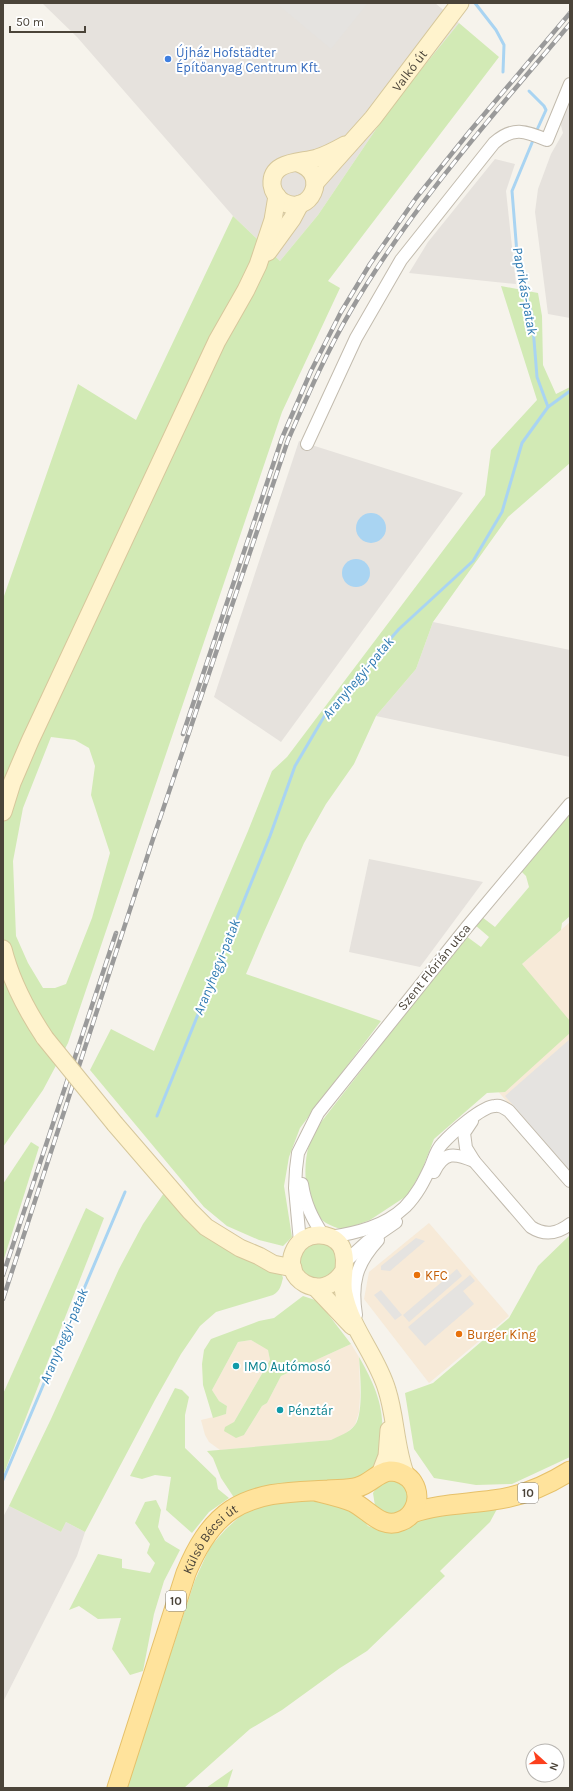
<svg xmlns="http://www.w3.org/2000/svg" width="573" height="1791" viewBox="0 0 573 1791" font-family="Karla,sans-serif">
<rect width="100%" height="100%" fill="#f6f3ec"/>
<g fill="#f7ead8">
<path d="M 570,922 L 570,1173 L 494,1087 L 522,964 Z"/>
<path d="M 429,1223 L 509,1316 L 429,1383 L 364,1299 L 369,1272 Z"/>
<path d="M 251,1340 L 268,1349 L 270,1360 L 234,1422 L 244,1435 L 262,1406 L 267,1403 L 281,1376 L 351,1344 L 359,1357 L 360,1396 L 359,1412 L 355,1425 L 345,1434 L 331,1440 L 220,1450 L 209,1442 L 205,1435 L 201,1420 L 226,1414 L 227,1406 L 219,1401 L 212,1390 L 238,1342 Z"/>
</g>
<g fill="#e6e2dd">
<path d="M 42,3 L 435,3 L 459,23 L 393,104 L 318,215 L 280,261 L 233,216 L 77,37 Z"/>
<path d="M 570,95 L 570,318 L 548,314 L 535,212 L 538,189 L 551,154 L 563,133 L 560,122 Z"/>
<path d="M 495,159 L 515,164 L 506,191 L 516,284 L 409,273 L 428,242 Z"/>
<path d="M 299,441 L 463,493 L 281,742 L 214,697 Z"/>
<path d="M 433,622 L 570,650 L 570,757 L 376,716 L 416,669 Z"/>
<path d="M 369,859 L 483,882 L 420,967 L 349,952 Z"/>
<path d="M 9,1506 L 61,1532 L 66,1522 L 85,1532 L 77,1556 L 3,1702 L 3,1517 Z"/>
</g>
<g fill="#d2eab5" fill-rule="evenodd">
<path d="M 459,23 L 499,57 L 328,281 L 340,288 L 282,412 L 68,1043 L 43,1090 L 3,1147 L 3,599 L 78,384 L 136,420 L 233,216 L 280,261 L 318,215 L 393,104 ZM 51,737 L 75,740 L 89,748 L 95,766 L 91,795 L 110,853 L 92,918 L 66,984 L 55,988 L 43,988 L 28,963 L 16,936 L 13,861 L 23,808 Z"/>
<path d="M 501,286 L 538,293 L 542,316 L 543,365 L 556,394 L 570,387 L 570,463 L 508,517 L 433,622 L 416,669 L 376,716 L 354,764 L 326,804 L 304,843 L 264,932 L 246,974 L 381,1021 L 300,1128 L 289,1157 L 284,1186 L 292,1237 L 283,1246 L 259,1240 L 227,1226 L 204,1207 L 90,1070 L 111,1029 L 154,1051 L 248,831 L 272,771 L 287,757 L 485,495 L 491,450 L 537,400 Z"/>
<path d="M 570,813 L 570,916 L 562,923 L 561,930 L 522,964 L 570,1021 L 570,1033 L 505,1092 L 487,1093 L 434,1139 L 422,1170 L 408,1195 L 370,1220 L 343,1230 C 338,1228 331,1226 326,1223 C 304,1209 302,1168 309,1145 C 312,1139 315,1132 318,1126 L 466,936 L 481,947 L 489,937 L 475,925 L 482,917 L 495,927 L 529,887 L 526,876 L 521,871 Z"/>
<path d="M 31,1142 L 39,1147 L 3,1262 L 3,1184 Z"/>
<path d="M 166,1190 L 227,1247 L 282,1275 L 283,1278 C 281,1286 280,1291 273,1295 L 216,1312 L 200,1326 L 181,1354 L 155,1400 L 85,1532 L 66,1522 L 61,1532 L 9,1506 L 51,1419 L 119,1269 L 143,1224 Z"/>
<path d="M 86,1208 L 104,1218 L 3,1476 L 3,1394 Z"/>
<path d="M 570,1235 L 570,1457 L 512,1484 L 476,1485 L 434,1478 L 414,1449 L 405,1393 L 433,1383 L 509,1318 L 538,1266 Z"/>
<circle cx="319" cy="1261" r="19"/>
<path d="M 303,1296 L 318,1301 L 351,1344 L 281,1376 L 267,1403 L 262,1406 L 244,1435 L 236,1438 L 224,1431 L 225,1427 L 234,1422 L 270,1360 L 268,1350 L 251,1340 L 238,1342 L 212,1390 L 219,1401 L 227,1406 L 226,1414 L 213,1418 L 203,1385 L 202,1364 L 204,1350 L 211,1339 L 259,1321 L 274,1318 Z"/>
<path d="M 359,1357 C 375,1385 385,1407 382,1441 C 381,1446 382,1454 379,1459 C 375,1466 369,1472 363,1478 L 235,1499 L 221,1478 L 213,1458 L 207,1451 L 331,1440 C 339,1436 349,1433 355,1425 C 364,1412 360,1373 359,1357 Z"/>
<path d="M 175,1388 L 182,1390 L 189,1397 L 185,1415 L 185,1448 L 216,1478 L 218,1489 L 229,1498 L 209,1512 L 192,1533 L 166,1510 L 171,1477 L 155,1475 L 142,1479 L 130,1476 Z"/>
<path d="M 396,1479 L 410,1490 L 407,1509 L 390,1517 L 375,1506 L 373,1493 L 380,1483 Z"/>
<path d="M 315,1498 L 356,1510 L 368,1526 L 384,1532 L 402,1531 L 424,1514 L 497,1509 L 490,1522 L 440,1571 L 445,1576 L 367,1651 L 340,1668 L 282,1710 L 250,1729 L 184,1788 L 126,1788 L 195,1580 L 210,1547 L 226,1529 L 250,1507 L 268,1502 Z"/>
<path d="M 156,1500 L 161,1510 L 158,1527 L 165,1541 L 180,1550 L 164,1581 L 154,1614 L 143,1671 L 130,1675 L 112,1649 L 121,1618 L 98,1619 L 79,1606 L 69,1610 L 98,1554 L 122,1559 L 122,1568 L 150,1573 L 155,1563 L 147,1553 L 150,1544 L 135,1523 L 145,1502 Z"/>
<path d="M 233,1769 L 227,1788 L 206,1788 Z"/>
</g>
<g fill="#e5e3e0">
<path d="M 276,3 L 368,3 L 331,49 Z"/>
<path d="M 570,1039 L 570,1171 L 505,1096 Z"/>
<path d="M 416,1238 L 425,1241 L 390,1271 L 381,1270 L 381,1266 Z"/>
<path d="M 457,1269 L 462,1276 L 409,1322 L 403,1315 Z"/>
<path d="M 470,1275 L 475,1281 L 463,1291 L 474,1304 L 425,1346 L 408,1327 Z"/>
<path d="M 381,1290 L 402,1315 L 395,1320 L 374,1295 Z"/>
</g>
<g fill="#a9d4f2">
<circle cx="371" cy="528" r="15"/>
<circle cx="356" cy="573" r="14"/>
</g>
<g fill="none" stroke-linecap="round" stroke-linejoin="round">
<g stroke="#a9d4f2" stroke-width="3">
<path d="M 475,3 L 496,30 L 504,45 L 503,72"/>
<path d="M 529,91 L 544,106 L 546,110 L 536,132"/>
<path d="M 534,138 L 512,191 L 518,266 L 532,315 L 537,377 L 548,407"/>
<path d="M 157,1116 L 270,836 L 295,766 L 328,710 L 399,629 L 473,561 L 502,512 L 522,443 L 548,407 L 570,391"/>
<path d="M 3,1480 L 125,1192"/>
</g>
<g stroke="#c2bbae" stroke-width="14">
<g id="street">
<path d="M 307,444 L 356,338 L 401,260 L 494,143 C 513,126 525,131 547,140 L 570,84"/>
<path d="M 472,1121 L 464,1133 L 466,1148 L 474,1161 L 531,1227 C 545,1236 557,1234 570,1224"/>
<path d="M 434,1172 C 444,1151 455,1153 474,1161"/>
<path d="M 302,1184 C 305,1204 312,1218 323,1235"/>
<path d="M 330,1237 C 357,1233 385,1226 405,1207 C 417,1195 424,1181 431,1166 C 434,1159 436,1150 442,1144 C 451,1134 482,1106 495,1106 C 501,1105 504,1108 509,1111 L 570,1181"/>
<path d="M 300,1242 L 295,1188 L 296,1169 L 298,1153 L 318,1113 L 467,927 L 570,804"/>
<path d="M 345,1262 L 367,1242 L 396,1222"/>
<path d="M 356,1315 C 351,1283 356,1264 378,1240"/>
</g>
</g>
<g stroke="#d6c79b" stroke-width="19">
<g id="secondary">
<path d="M 298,163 C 331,174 310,217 283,202 C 277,198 273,192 272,185 C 270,160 302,163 317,158 C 327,155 336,150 345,145"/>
<path id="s1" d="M 315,183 L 373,118 L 460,3"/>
<path d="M 268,252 L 292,219 L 300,204"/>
<path d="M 3,812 L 12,783 L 30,741 L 217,341 L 246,290 L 258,265 L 273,220 L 277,196"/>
<path d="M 3,949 C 11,981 27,1011 45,1038"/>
<path d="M 115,1124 L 190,1211 L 206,1227 L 240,1248 L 259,1256 L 273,1264 L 293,1268"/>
<path d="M 343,1272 C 322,1304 279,1279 295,1249 C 304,1232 330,1230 341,1246 C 349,1261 340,1278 344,1294 C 351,1329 377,1356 387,1390 C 396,1418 395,1448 406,1476"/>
<path d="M 315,1287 L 352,1326"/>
<path d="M 380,1474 L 387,1456 L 389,1430"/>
</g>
</g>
<g stroke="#e6c16a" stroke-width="21">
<g id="primary">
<path d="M 412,1513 C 438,1504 466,1504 493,1500 C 521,1497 546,1486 570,1471"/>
<path id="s2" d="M 117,1788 L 186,1573 C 196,1549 209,1525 231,1510 C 260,1491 295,1492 328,1490 C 338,1489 348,1490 358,1487 C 370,1484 378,1472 390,1471 C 399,1471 409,1476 413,1483 C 418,1491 418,1501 414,1509 C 411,1515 407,1519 401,1521 C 382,1530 369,1510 353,1502 C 341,1497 327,1494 315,1491"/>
</g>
</g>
<use href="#street" stroke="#fff" stroke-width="12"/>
<use href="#secondary" stroke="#fff3cd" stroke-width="17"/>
<use href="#primary" stroke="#ffe39c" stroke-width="19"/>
<g stroke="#9a9a9a" stroke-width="4.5">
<g id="rail">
<path d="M 183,734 L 282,438 L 311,371 L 341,312 L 370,264 L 416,198 L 470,131 L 570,13"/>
<path d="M 3,1275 L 116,933"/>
<path d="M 3,1299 L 153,839 L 288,440 C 307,397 326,353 350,312 C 411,207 492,116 570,24"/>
</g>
</g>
<use href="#rail" stroke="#fff" stroke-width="3" stroke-dasharray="9" stroke-linecap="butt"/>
<g stroke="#d6c79b" stroke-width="19" stroke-linecap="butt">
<path id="secondary-bridge" d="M 45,1038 L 115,1124"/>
</g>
<use href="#secondary-bridge" stroke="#fff3cd" stroke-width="17"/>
</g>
<circle fill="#3f7fe0" stroke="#fff" stroke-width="1.5" cx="168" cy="59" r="4"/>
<g fill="#e8710a" stroke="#fff" stroke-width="1.5">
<circle cx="417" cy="1275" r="4"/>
<circle cx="459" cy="1334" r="4"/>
</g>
<g fill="#0f9aa8" stroke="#fff" stroke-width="1.5">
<circle cx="236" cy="1366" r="4"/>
<circle cx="280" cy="1410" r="4"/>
</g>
<g text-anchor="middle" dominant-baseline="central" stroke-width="4" stroke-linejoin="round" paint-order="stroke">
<g fill="#fff" stroke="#817c74" stroke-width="1">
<rect x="518" y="1483" width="20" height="20" rx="3"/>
<rect x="166" y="1591" width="20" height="20" rx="3"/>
</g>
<g font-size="12" font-weight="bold" fill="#4b4439">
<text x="528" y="1493">10</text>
<text x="176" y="1601">10</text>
</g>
<g font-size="13" fill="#366cbe" stroke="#fff" text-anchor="start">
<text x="176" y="52">Újház Hofstädter<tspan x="176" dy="15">Építőanyag Centrum Kft.</tspan></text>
</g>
<g font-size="13" fill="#4b4439" stroke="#fff">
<text stroke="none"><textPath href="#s1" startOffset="147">Valkó út</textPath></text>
<text transform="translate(434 967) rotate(-51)">Szent Flórián utca</text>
<text stroke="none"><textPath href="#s2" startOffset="268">Külső Bécsi út</textPath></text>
</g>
<g font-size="13" fill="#c56008" stroke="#fff" text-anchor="start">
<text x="425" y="1275">KFC</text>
<text x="467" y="1334">Burger King</text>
</g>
<g font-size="13" fill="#0d838f" stroke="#fff" text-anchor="start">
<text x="244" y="1366">IMO Autómosó</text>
<text x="288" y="1410">Pénztár</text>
</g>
<g font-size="14" font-style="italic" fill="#2e7ab2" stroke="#fff">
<text transform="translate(525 291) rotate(80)">Paprikás-patak</text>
<text transform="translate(358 678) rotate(-50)">Aranyhegyi-patak</text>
<text transform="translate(217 967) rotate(-68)">Aranyhegyi-patak</text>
<text transform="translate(64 1336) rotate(-67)">Aranyhegyi-patak</text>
</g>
</g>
<rect width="573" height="1791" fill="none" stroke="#4b4439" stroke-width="8"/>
<g transform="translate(545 1763) rotate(111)"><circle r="19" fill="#ffffff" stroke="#b7b4b0"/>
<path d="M0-3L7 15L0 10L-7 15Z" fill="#fc3f1d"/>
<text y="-6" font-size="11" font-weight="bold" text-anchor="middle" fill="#4b4439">N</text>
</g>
<path d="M10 26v6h75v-6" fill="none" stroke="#4b4439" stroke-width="2"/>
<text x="16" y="26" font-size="12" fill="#4b4439" stroke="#ffffff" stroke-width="3" paint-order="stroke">50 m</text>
</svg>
